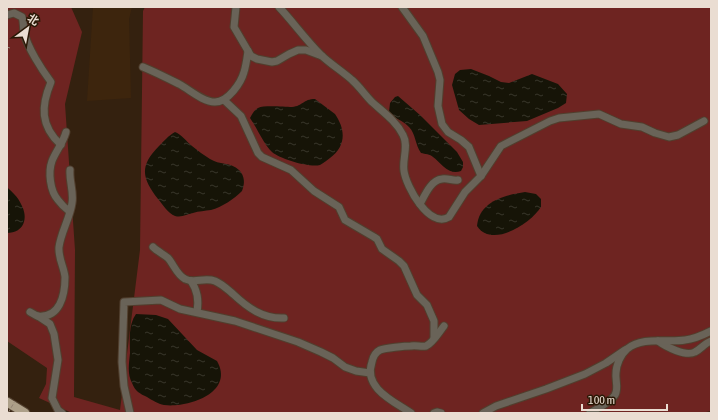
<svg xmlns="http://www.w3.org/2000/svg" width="718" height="420" viewBox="0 0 718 420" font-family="'Asap Condensed','Noto Sans SC',sans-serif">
<defs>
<pattern id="water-ripples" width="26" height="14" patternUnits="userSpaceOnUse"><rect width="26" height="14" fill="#161407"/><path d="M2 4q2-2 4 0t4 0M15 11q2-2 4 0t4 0" fill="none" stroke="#38362a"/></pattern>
</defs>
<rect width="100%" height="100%" fill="#34210f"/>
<path fill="#3d250d" d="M 93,7 L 132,7 L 129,19 L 131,98 L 87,101 Z"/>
<path fill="#6e2421" d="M 7,7 L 71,7 L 82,32 L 65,104 L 75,250 L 74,397 L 120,410 L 140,250 L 143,11 L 145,7 L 711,7 L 711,411 L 701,413 L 72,413 L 39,398 L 46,384 L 47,368 L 7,341 Z"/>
<g fill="url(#water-ripples)">
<path d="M 471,69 L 489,76 L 501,82 L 509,83 L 532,74 L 558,84 L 567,94 L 566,103 L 558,108 L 527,121 L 479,125 L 469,119 L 459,110 L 452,85 L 455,74 L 460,70 Z"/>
<path d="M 398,96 L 420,115 L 457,152 L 463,162 L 463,167 L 461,171 C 449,176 441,163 433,157 C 430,154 425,154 421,153 C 415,145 416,134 409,127 C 403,120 394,119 389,112 L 390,103 L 395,97 Z"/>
<path d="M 315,99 L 335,114 C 346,130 346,146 330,158 C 327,160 324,163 320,165 C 310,168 280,159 272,152 C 264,145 257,128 250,118 C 252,115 254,110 258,108 C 264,105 284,107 292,107 C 303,106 303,99 315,99 Z"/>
<path d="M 175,132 C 181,134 187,142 192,146 C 198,151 204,155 210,159 C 219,165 231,162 239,170 C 245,176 245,184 242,191 C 234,199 222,207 211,210 C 205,211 199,211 193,213 C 187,214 182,218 175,216 C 168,213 163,205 158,199 C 142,178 139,166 159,146 C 164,141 168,136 175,132 Z"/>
<path d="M 7,187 C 12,192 18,197 21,204 C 29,218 24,233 7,233 Z"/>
<path d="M 525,192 L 536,194 L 541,199 L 541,207 C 531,223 492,249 477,226 C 479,201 505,195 525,192 Z"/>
<path d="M 136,314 L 156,315 L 168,319 L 197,350 L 217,361 C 235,393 188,408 164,405 C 158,404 152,400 147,397 C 140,394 135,391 132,383 C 127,374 129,363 130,353 C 130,340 128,325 136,314 Z"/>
</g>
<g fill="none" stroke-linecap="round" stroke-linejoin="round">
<g stroke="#513f2e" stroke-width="9">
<g id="minor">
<path d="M 236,7 L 234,27 L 251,56 L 257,59 L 272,62 L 277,61 L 289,54 L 298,50 L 306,50 L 322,56"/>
<path d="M 279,7 C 293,22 306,40 321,55 C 329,63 342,71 352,80 C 359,86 365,95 372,102 C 383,112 396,121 403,135 C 409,146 402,159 404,171 C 406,186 429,229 449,217 L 465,192 L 481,176 L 501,146 L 550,121 L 559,118 L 599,114 L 621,124 L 642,127 L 655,133 L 669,137 L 678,135 L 704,121"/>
<path d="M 402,7 L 423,36 L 438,72 L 440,80 L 438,106 L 442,124 L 448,132 L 461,140 L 469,147 L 481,176"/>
<path d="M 7,15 L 14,13 L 22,17 C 24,22 23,27 24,32 C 27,47 42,70 51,82 C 41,106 40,126 61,145"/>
<path d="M 143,67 C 155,72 167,78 179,84 C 190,90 203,102 215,102 C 228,102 241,83 244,72 C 246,66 247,58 248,51"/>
<path d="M 224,100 L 241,116 L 258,153 L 262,157 L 291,170 L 314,191 L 339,207 L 345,220 L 374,237 L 377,239 L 382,249 L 399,261 L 404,266 L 417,295 L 427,305 L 434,321 L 434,338"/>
<path d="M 66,132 C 63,143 56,151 52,161 C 48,172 50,191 58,200 C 61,204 65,208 69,211"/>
<path d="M 420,204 C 425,195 431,180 442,179 C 448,178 453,181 458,180"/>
<path d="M 153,247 C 157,251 163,254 168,258 C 174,265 177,275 185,279 C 194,284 204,277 215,281 C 222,284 227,289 233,294 C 248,308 263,319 284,318"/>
<path d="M 191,281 C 198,291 199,301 197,312"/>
<path d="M 30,312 L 37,316 C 60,319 65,295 65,277 C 64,267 58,258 59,247 C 61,232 70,218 72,203 C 74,192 69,181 70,170"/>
<path d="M 38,316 L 50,324 L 54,334 L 58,360 L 52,398 L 58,410 L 62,413"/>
<path d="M 658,341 C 666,347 686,357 695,352 C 701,349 705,343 711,341"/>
<path d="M 130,413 L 124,386 L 122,362 L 124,302 L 161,300 L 180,309 L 235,321 L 298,342 L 321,352 L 333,358 L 345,367 L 356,371 L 370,373"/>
<path d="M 411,413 C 393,401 363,388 372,362 C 373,357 376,352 380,350 C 385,348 405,346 411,346 C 416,345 421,347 426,346 C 433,343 439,332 444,326"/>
<path d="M 434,413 L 437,412 L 441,413"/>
<path d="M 483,413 L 496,406 L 546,389 L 585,374 L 606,363 L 625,350"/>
<path d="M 590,413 C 598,408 610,403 615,395 C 619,388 615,380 616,373 C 616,365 621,354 627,349 C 643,336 667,343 685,340 C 695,339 703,335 711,331"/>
</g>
</g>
<g stroke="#513f2e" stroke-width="11">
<path id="major" d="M 7,402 L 25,413"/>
</g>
<path stroke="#928274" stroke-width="1" stroke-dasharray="4 2" stroke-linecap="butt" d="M 7,47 L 10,48"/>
<use href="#minor" stroke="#696358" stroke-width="7"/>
<use href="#major" stroke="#ada089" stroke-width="9"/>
<path stroke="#928274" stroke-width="1" stroke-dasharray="4 2" stroke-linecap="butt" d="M 8,413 L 15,401"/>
</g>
<rect width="718" height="420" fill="none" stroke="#eaddd2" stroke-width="16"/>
<g transform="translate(28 28) rotate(32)" stroke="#2a1806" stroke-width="3" paint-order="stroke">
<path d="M0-3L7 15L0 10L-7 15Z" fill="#eaddd2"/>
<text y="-6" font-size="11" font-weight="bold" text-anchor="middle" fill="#eaddd2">北</text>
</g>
<path d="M582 404v6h85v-6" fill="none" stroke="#eaddd2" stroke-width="2"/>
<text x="588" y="404" font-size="12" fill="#eaddd2" stroke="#2a1806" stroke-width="3" paint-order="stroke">100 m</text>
</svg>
